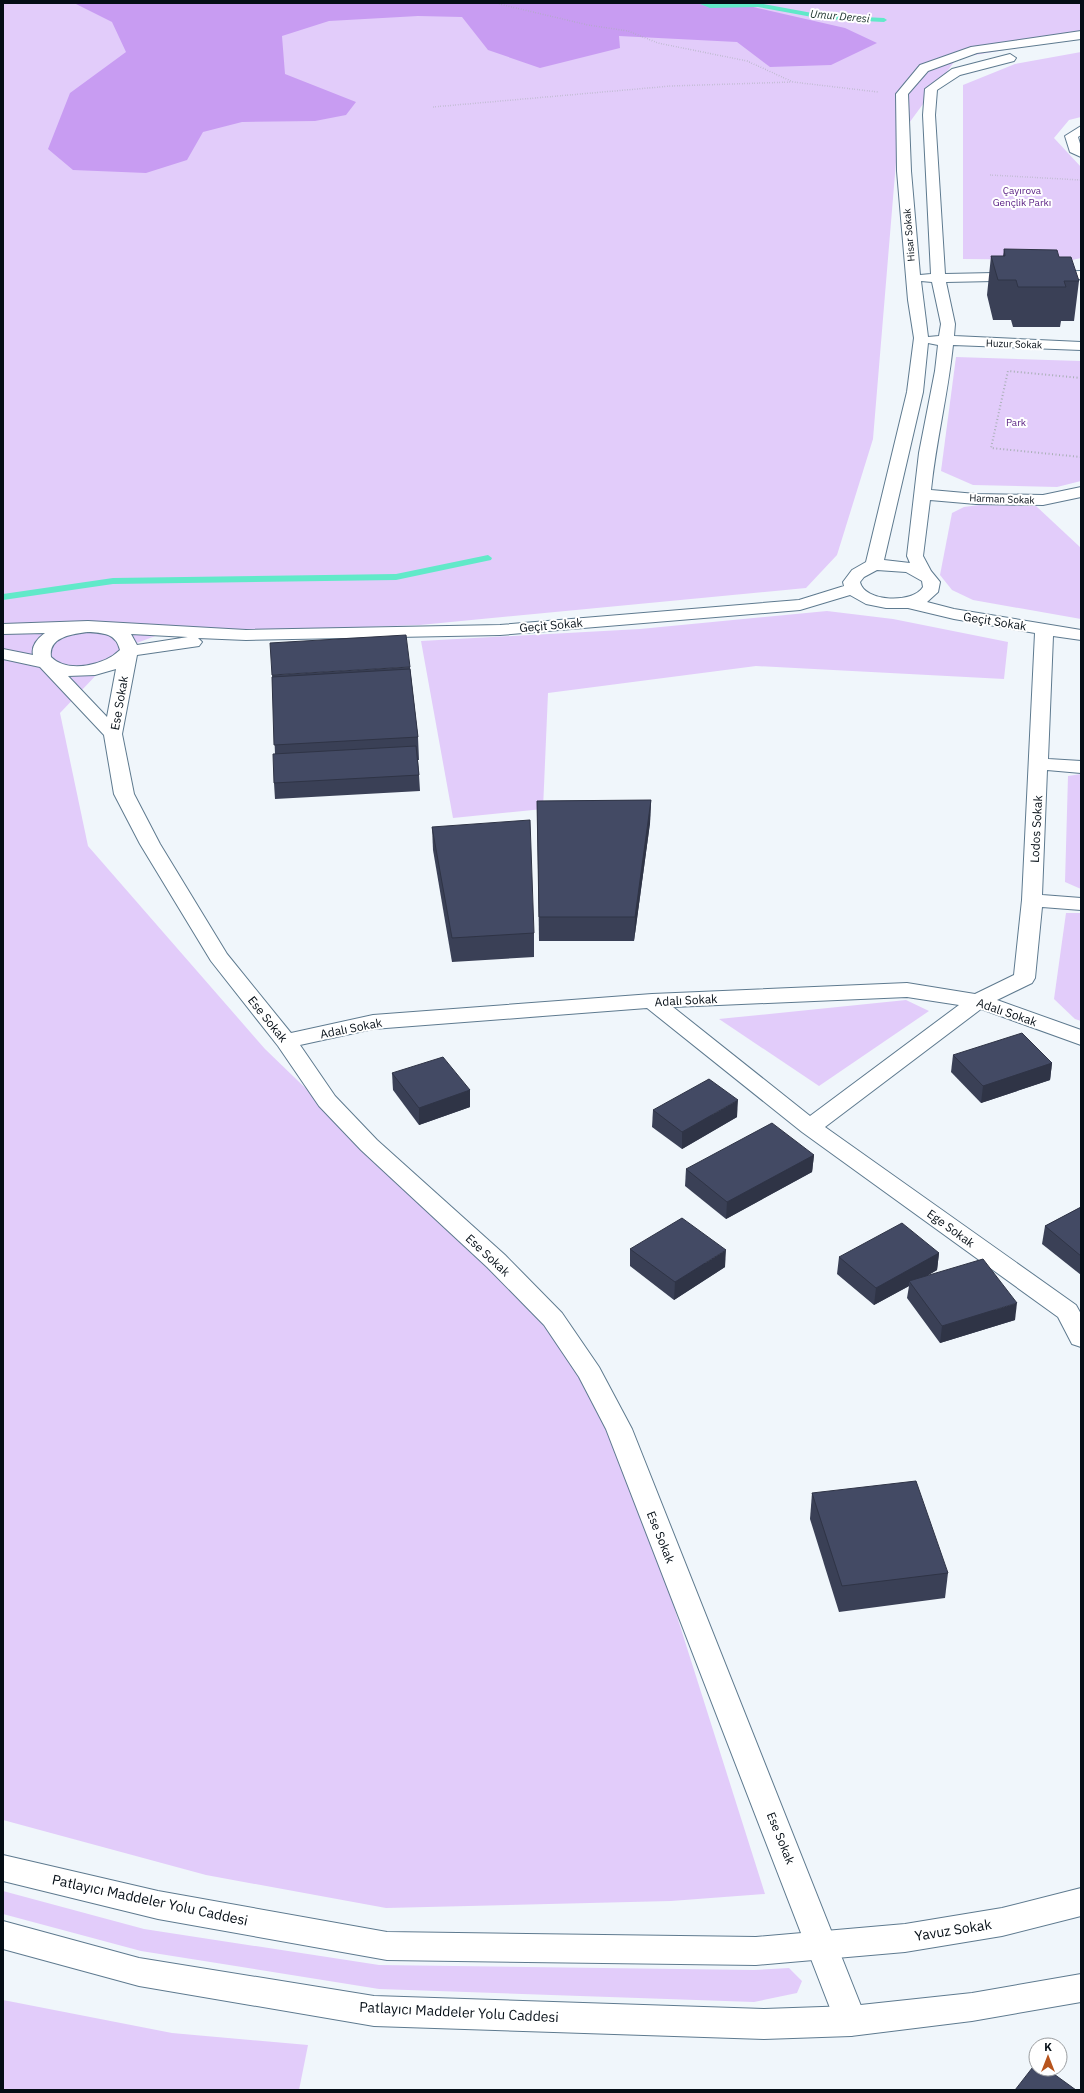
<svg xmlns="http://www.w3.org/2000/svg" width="1084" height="2093" viewBox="0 0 1084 2093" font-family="'IBM Plex Sans',sans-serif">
<rect width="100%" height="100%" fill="#f0f6fb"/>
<g fill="#e2ccfa">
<path d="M 3,3 L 1081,3 L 1081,37 L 957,58 L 898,138 L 873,439 L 837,555 L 806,588 L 420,625 L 158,635 L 121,649 L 60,713 L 88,846 L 265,1049 L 531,1306 L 582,1376 L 636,1487 L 765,1894 L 671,1901 L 386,1908 L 206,1875 L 3,1820 Z"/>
<path d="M 1081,52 L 1081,117 L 1069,120 L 1054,138 L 1081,167 L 1081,258 L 1072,260 L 963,259 L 963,85 L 1015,64 Z"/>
<path d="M 956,357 L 1081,361 L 1081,481 L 1057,487 L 973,485 L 941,471 Z"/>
<path d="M 979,505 L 1036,506 L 1081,548 L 1081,619 L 973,600 L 952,590 L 940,575 L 952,513 L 964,507 Z"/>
<path d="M 827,611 L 893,619 L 1008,642 L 1004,679 L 756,666 L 548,693 L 543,809 L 453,818 L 421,641 L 640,629 Z"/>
<path d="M 1081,774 L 1081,889 L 1065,882 L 1068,776 Z"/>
<path d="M 1066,913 L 1081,913 L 1081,1021 L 1075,1019 L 1054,999 Z"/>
<path d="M 906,1000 L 929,1011 L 819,1086 L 719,1019 Z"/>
<path d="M 3,1891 L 144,1929 L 379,1965 L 754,1970 L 789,1968 L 802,1981 L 797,1993 L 754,2002 L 379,1989 L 141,1951 L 3,1914 Z"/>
<path d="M 3,2000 L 172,2033 L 308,2045 L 299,2090 L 3,2090 Z"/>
</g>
<path fill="#c89cf2" d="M 74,3 L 736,3 L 845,28 L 877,43 L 831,65 L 770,67 L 737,42 L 619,36 L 620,48 L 540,68 L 488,50 L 462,17 L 418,16 L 329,21 L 282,36 L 285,74 L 356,102 L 346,115 L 315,121 L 242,122 L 203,132 L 187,160 L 146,173 L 73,170 L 48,149 L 70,93 L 126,52 L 112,22 Z"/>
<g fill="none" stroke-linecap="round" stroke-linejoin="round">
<g fill="#61e9c9" fill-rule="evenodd">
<path d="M 698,3 L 758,3 L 823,15 L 884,18 L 887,20 L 884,22 L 823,19 L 758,7 L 710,8 Z"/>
<path d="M 488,555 L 492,558 L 491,560 L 396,580 L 113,584 L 3,600 L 3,594 L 113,578 L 396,574 Z"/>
</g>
<g stroke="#5e7a8f" stroke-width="2">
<g id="minor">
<path d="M 1081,31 L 1081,39 L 977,53 L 928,71 L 908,94 L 911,171 L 920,275 L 931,274 L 923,115 L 925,89 L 952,69 L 1010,54 L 1016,58 L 1014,61 L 960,75 L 937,90 L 935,115 L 945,274 L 1081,271 L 1081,279 L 946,282 L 955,324 L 954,336 L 1081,342 L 1081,350 L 953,345 C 948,394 936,441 931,490 L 976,494 L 1043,495 L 1081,487 L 1081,497 L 1043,505 L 976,504 L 930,500 L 923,556 L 931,571 L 940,582 L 938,592 L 927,602 L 954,609 L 1081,630 L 1081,640 L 1053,636 L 1048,759 L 1081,761 L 1081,773 L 1047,770 L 1042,895 L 1081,898 L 1081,910 L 1042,907 L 1035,978 L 1032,983 L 997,1000 L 1081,1030 L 1081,1045 L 981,1009 L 825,1127 L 1076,1305 L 1081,1314 L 1081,1347 L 1072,1344 L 1058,1317 L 802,1132 L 647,1008 L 373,1029 L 300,1045 L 335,1096 L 377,1140 L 505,1255 L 562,1313 L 599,1367 L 632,1429 L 867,2021 L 862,2031 L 851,2036 L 840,2031 L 835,2021 L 606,1429 L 579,1377 L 544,1325 L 487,1267 L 361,1150 L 319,1106 L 278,1046 L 211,961 L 140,844 L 114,794 L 104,735 L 40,667 L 3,659 L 3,649 L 33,655 C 31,646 38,638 45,633 L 3,634 L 3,624 L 88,621 L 246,630 L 500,625 L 799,600 L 844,586 L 843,582 L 852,570 L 866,562 L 907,392 L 914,338 L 908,300 L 897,171 L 896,94 L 920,65 L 971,47 ZM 921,281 L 932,282 L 941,324 L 939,336 L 928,337 ZM 928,343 L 938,345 L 935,371 L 919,453 L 907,556 L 910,563 L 884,560 L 923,392 ZM 877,570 L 906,572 L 922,581 L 923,587 C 913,604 864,602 860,582 L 864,577 ZM 850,595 L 866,604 L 886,608 L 908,608 L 954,619 L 1035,633 L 1022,900 L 1014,975 L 975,994 L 907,983 L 652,994 L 373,1015 L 291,1033 L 227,954 L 160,844 L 134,794 L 122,734 L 137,655 L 199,646 L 202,642 L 198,638 L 246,640 L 500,635 L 800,610 ZM 88,632 C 103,633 116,633 120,650 C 105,665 68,674 51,657 C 48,637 72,634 88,632 ZM 131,634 L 188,637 L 137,645 ZM 116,669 L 107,717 L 68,676 L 95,675 ZM 907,997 L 959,1005 L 810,1116 L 673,1007 Z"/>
<path d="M 1081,126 L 1081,135 L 1078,137 L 1081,147 L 1081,157 L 1070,152 L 1065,136 Z"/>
</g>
</g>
<g stroke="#5e7a8f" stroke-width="2">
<g id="secondary">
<path d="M 3,1855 L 158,1891 L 387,1932 L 756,1937 L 905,1924 L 1002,1908 L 1081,1888 L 1081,1916 L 1002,1936 L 905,1952 L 756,1965 L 387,1960 L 158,1919 L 3,1881 Z"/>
<path d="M 3,1921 L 139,1958 L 374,1996 L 764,2009 L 851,2006 L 972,1993 L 1081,1974 L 1081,2002 L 972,2021 L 851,2036 L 764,2039 L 374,2026 L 139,1986 L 3,1949 Z"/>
</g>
</g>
<g stroke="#a8afb5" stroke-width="1.5" stroke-dasharray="0.5 2" stroke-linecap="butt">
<path d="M 499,4 L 588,25 L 628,31 L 658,43 L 747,61 L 793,82 L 878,92"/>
<path d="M 433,107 L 671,86 L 792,82"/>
<path d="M 990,175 L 1081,180"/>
</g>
<path stroke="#a8afb5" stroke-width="2" stroke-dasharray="1 2.5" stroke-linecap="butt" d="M 1081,378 L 1008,371 L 991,448 L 1081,457"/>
<use href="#minor" fill="#fff" fill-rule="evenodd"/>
<use href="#secondary" fill="#fff" fill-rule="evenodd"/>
</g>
<g fill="#3a4056">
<path d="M 1004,249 L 1059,257 L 1079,281 L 1074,321 L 1061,321 L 1060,327 L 1013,327 L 1011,320 L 993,320 L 987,295 L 991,256 L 1003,256 Z"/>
<path d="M 410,667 L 418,737 L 419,760 L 418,760 L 419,775 L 420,791 L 275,799 L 274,783 L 275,754 L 272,675 Z"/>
<path d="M 651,800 L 650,823 L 634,941 L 539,941 L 537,801 Z"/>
<path d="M 432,827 L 534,933 L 534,957 L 452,962 L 433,850 Z"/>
<path d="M 953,1055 L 1052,1063 L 1050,1080 L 981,1103 L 951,1072 Z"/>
<path d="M 392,1073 L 470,1090 L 470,1107 L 419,1125 L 393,1090 Z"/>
<path d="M 653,1110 L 737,1117 L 682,1149 L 652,1127 Z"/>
<path d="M 814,1155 L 812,1172 L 726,1219 L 685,1186 L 686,1169 Z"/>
<path d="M 1081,1207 L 1081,1275 L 1042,1244 L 1045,1226 Z"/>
<path d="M 630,1249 L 725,1267 L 674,1300 L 630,1266 Z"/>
<path d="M 939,1253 L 937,1270 L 927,1276 L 1015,1320 L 940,1343 L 907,1298 L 909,1286 L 874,1305 L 837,1274 L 839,1257 Z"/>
<path d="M 812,1493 L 948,1573 L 945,1598 L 839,1612 L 810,1519 Z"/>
</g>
<g fill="#2f3446">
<path d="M 651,800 L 650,823 L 634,941 L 635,917 Z"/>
<path d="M 1052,1063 L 1050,1080 L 981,1103 L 983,1086 Z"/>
<path d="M 470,1090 L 470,1107 L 419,1125 L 419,1108 Z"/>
<path d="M 738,1100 L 737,1117 L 682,1149 L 682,1132 Z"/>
<path d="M 814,1155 L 812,1172 L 726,1219 L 727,1202 Z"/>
<path d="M 726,1250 L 725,1267 L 674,1300 L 675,1282 Z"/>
<path d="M 939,1253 L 937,1270 L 912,1284 L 909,1281 L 909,1286 L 874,1305 L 876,1288 Z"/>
<path d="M 1017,1303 L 1015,1320 L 940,1343 L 942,1326 Z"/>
</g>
<g fill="#434a64" stroke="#2f3446">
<path d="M 1004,249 L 1057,250 L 1059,257 L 1071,257 L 1079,281 L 1064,281 L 1066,287 L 1018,287 L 1016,280 L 998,280 L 991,256 L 1005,256 Z"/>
<path d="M 406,635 L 410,667 L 272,675 L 270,643 Z"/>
<path d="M 410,669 L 418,737 L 274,745 L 272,677 Z"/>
<path d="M 416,746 L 419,775 L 274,783 L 273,754 Z"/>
<path d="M 651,800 L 635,917 L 539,917 L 537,801 Z"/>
<path d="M 530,820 L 534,933 L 452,938 L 432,827 Z"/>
<path d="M 1022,1033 L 1052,1063 L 983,1086 L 953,1055 Z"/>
<path d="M 443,1057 L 470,1090 L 419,1108 L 392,1073 Z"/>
<path d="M 709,1079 L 738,1100 L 682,1132 L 653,1110 Z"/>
<path d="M 772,1123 L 814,1155 L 727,1202 L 686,1169 Z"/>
<path d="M 1081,1207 L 1081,1256 L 1045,1226 Z"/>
<path d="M 682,1218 L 726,1250 L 675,1282 L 630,1249 Z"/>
<path d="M 902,1223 L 939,1253 L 876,1288 L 839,1257 Z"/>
<path d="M 983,1259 L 1017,1303 L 942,1326 L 909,1281 Z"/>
<path d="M 916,1481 L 948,1573 L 842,1586 L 812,1493 Z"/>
<path d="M 1036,2063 L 1036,2069 L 1047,2069 L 1076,2090 L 1015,2090 Z"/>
</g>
<g text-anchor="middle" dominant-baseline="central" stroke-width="4" stroke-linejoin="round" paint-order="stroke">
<g font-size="10" fill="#5b2285" stroke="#fff">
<text x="1022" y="190">Çayırova<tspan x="1022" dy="12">Gençlik Parkı</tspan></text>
<text x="1016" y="422">Park</text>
</g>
<g font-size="10" fill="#040d15" stroke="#fff">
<text transform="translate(909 235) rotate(-95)">Hisar Sokak</text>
<text transform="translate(1014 344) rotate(2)">Huzur Sokak</text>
<text transform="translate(1002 499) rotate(2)">Harman Sokak</text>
</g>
<g font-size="11" font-style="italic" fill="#1d342d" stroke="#fff">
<text transform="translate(840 16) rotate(5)">Umur Deresi</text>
</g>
<g font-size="12" fill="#040d15" stroke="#fff">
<text transform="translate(995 621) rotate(9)">Geçit Sokak</text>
<text transform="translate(551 625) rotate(-5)">Geçit Sokak</text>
<text transform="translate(119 703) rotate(-80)">Ese Sokak</text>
<text transform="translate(1036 829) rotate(-87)">Lodos Sokak</text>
<text transform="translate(686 1000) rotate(-3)">Adalı Sokak</text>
<text transform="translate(1007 1012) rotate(19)">Adalı Sokak</text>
<text transform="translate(268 1019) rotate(51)">Ese Sokak</text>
<text transform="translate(351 1028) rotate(-11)">Adalı Sokak</text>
<text transform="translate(951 1228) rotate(36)">Ege Sokak</text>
<text transform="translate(488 1255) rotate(43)">Ese Sokak</text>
<text transform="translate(661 1537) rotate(68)">Ese Sokak</text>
<text transform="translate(781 1838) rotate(68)">Ese Sokak</text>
</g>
<g font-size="14" fill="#040d15" stroke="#fff">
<text transform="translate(150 1900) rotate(12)">Patlayıcı Maddeler Yolu Caddesi</text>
<text transform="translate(953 1930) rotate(-9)">Yavuz Sokak</text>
<text transform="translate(459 2012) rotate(3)">Patlayıcı Maddeler Yolu Caddesi</text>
</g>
</g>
<rect width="1084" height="2093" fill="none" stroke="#040d15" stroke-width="8"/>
<g transform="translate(1048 2057)"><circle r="19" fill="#ffffff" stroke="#9b9ea1"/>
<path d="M0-3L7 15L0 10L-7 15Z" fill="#b7541d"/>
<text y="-6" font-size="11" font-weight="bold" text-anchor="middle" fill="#040d15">K</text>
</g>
</svg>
